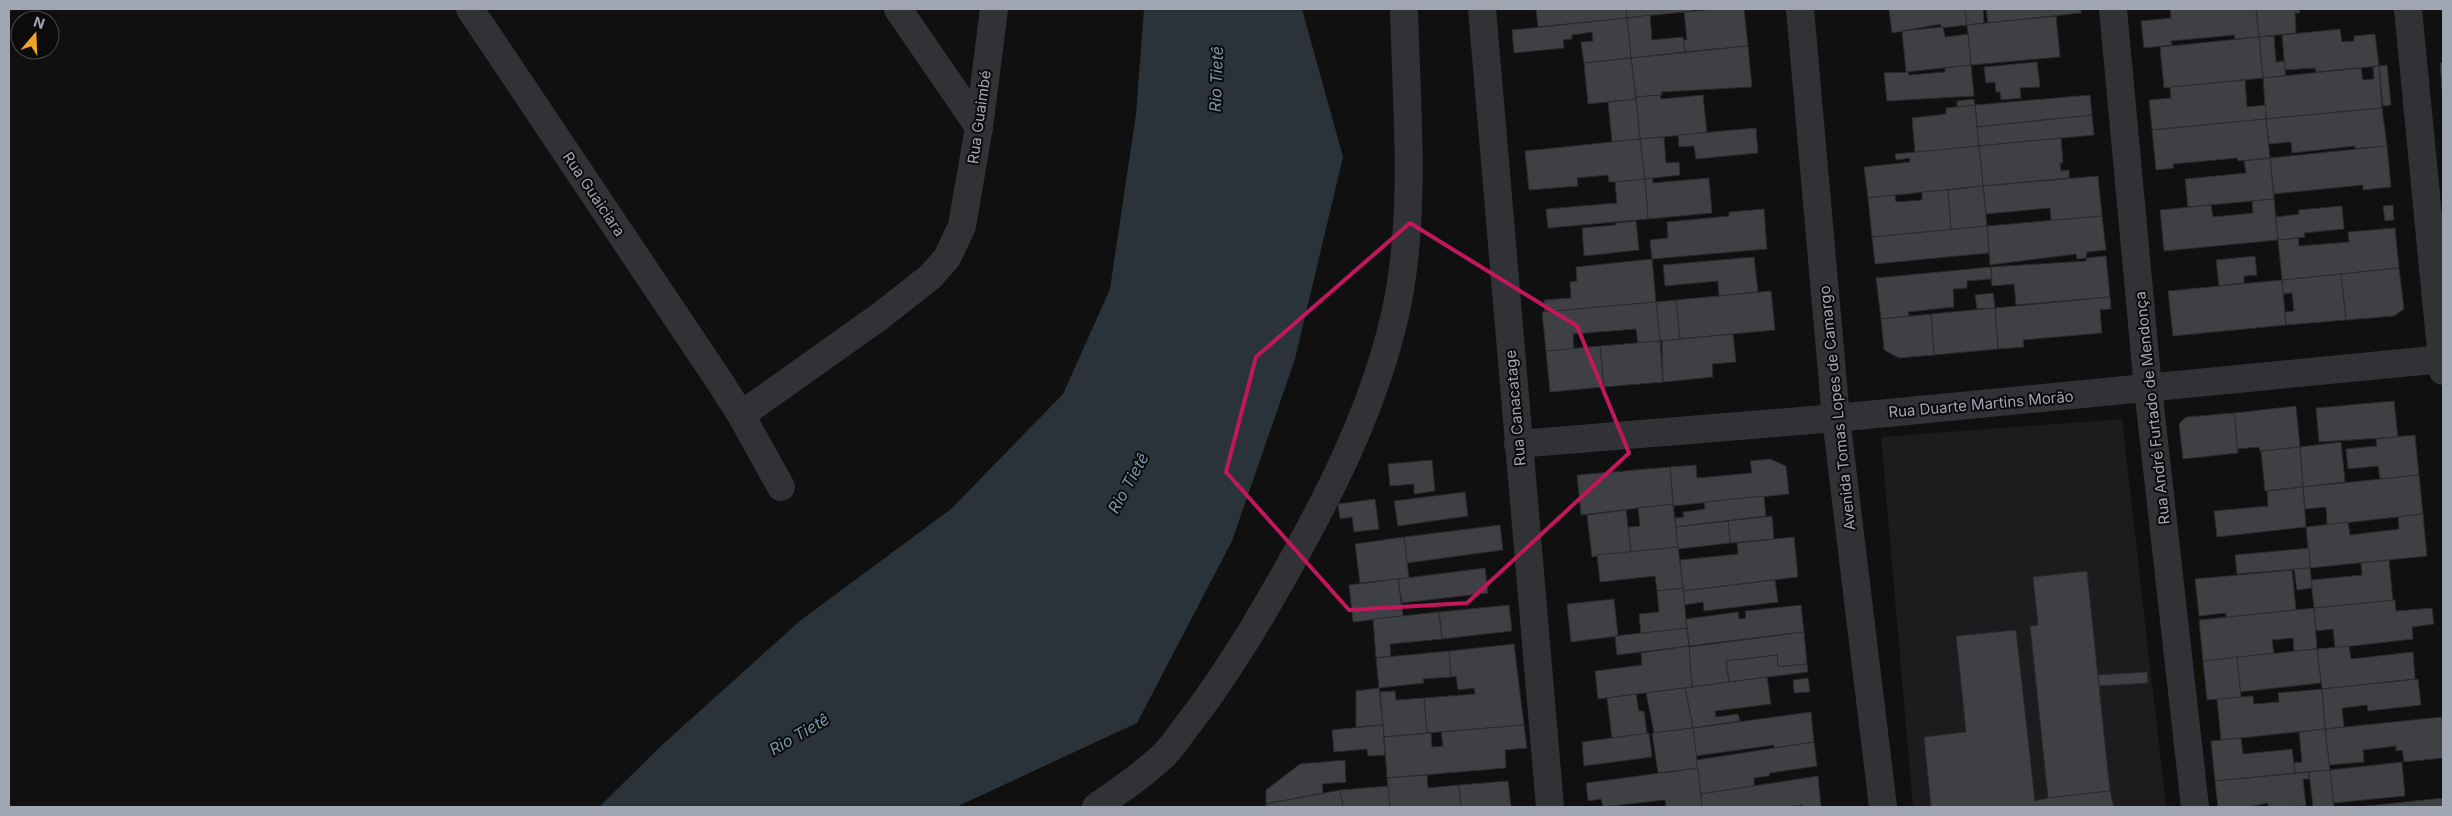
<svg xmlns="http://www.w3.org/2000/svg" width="2452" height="816" viewBox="0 0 2452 816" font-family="Inter,sans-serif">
<rect width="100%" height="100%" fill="#101011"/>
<path fill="#1c1c1e" d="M 2122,419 L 2166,807 L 1913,807 L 1881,437 Z"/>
<path fill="#293339" d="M 1144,9 L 1302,9 L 1343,157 L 1295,359 L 1232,541 L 1137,723 L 956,807 L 599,807 L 661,746 L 801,620 L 951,509 L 1063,394 L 1110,289 L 1136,114 Z"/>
<g fill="#3f4044" stroke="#2a2a2d">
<path d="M 1536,9 L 1626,9 L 1627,18 L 1538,27 Z"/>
<path d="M 1626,9 L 1693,9 L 1693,11 L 1627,18 Z"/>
<path d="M 1717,9 L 1744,9 L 1748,46 L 1685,52 L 1683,40 L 1687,40 L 1684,12 Z"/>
<path d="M 1889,9 L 1965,9 L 1967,25 L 1941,28 L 1941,24 L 1892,33 Z"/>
<path d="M 1965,9 L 1983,9 L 1984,23 L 1967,25 Z"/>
<path d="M 1986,9 L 2081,9 L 2081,13 L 1988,23 Z"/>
<path d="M 2170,9 L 2256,9 L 2259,37 L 2235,39 L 2234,35 L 2171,41 L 2172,45 L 2144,48 L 2141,21 L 2171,18 Z"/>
<path d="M 2256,9 L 2299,9 L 2300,13 L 2295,13 L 2296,33 L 2259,37 Z"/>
<path d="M 1650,15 L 1652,40 L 1683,37 L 1685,52 L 1631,58 L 1627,18 Z"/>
<path d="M 2056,16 L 2060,57 L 1971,65 L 1967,25 Z"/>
<path d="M 1627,18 L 1631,58 L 1584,63 L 1581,42 L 1593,41 L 1592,32 L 1572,35 L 1572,39 L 1563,40 L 1564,48 L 1514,53 L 1512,30 Z"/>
<path d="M 1943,27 L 1945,37 L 1968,34 L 1971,65 L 1906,72 L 1902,31 Z"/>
<path d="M 2340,29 L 2342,42 L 2354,41 L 2354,36 L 2375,34 L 2379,66 L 2316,72 L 2315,68 L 2285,70 L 2282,35 Z"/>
<path d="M 2274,36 L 2276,62 L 2284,61 L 2286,76 L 2263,78 L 2259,37 Z"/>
<path d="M 2259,37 L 2263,78 L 2164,88 L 2160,47 Z"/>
<path d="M 1748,46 L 1752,87 L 1661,92 L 1662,95 L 1636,97 L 1631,58 Z"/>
<path d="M 1631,58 L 1636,99 L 1588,104 L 1584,63 Z"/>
<path d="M 2037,62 L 2040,87 L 2020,88 L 2021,98 L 2001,100 L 2000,92 L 1996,92 L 1995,82 L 1986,83 L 1984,67 Z"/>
<path d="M 2440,63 L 2443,63 L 2443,90 L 2442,90 Z"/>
<path d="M 1971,65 L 1974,96 L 1887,101 L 1884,73 L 1908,72 L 1909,75 L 1945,72 L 1945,68 Z"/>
<path d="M 2387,65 L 2391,105 L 2383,106 L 2379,66 Z"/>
<path d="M 2379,66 L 2382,108 L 2266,119 L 2263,78 L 2361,68 L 2363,80 L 2374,79 L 2373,67 Z"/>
<path d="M 2245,80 L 2247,107 L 2266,105 L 2266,119 L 2152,130 L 2149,100 L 2171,98 L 2170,87 Z"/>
<path d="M 1660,95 L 1661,99 L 1703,95 L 1707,133 L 1640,139 L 1636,97 Z"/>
<path d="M 2090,95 L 2092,115 L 1977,127 L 1975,105 Z"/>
<path d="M 1636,99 L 1640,139 L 1612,142 L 1608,102 Z"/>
<path d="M 1974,99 L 1975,105 L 1957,107 L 1957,101 Z"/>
<path d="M 1975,105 L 1979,146 L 1915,153 L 1912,118 L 1946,114 L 1946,108 Z"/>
<path d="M 2382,108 L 2387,146 L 2355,149 L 2355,146 L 2292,153 L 2291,142 L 2269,144 L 2266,119 Z"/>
<path d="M 2092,115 L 2094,135 L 1979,146 L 1977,127 Z"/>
<path d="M 2266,119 L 2270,158 L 2238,161 L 2237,158 L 2173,164 L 2174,168 L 2156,170 L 2152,130 Z"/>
<path d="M 1756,128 L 1758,153 L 1696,159 L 1694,146 L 1679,147 L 1678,135 Z"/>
<path d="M 1664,137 L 1666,163 L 1679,162 L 1680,175 L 1645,179 L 1640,139 Z"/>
<path d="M 2061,138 L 2063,163 L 2060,163 L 2061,171 L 2069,170 L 2069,178 L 1983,186 L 1979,146 Z"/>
<path d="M 1640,139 L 1645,179 L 1615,182 L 1609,182 L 1608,175 L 1577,178 L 1578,186 L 1529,190 L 1525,151 Z"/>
<path d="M 1979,146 L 1983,186 L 1868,198 L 1864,167 L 1910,162 L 1910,158 L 1896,160 L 1895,154 Z"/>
<path d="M 2387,146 L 2391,187 L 2363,190 L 2363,185 L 2274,194 L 2270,158 Z"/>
<path d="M 2270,158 L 2274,199 L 2188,207 L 2185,179 L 2246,173 L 2244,161 Z"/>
<path d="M 2098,176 L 2102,216 L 2051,221 L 2050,208 L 1986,214 L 1983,186 Z"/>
<path d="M 1652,178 L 1653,183 L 1709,178 L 1712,213 L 1648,219 L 1645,179 Z"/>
<path d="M 1645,179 L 1648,219 L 1548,228 L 1546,209 L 1617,203 L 1615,182 Z"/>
<path d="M 1983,186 L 1987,226 L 1951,230 L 1948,190 Z"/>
<path d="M 1948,190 L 1951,230 L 1872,237 L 1868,198 L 1895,195 L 1896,202 L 1922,200 L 1922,192 Z"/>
<path d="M 2274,199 L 2278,240 L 2164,251 L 2160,210 L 2211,205 L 2213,217 L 2253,213 L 2252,201 Z"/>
<path d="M 2393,205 L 2394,220 L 2385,221 L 2383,206 Z"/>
<path d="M 2342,206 L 2344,229 L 2304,233 L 2305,237 L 2278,240 L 2276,217 L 2299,214 L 2298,210 Z"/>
<path d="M 1764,209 L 1767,249 L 1652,259 L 1650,240 L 1668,238 L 1667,222 L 1729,216 L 1729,212 Z"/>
<path d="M 2102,216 L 2106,250 L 2087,252 L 2086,258 L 2077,259 L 2076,254 L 1990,265 L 1987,226 Z"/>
<path d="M 1636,221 L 1639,250 L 1584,256 L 1582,228 L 1616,225 L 1616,223 Z"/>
<path d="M 1987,226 L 1989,253 L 1875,264 L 1872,237 Z"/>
<path d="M 2395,228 L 2399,268 L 2282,280 L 2278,240 L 2298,238 L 2299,246 L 2349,242 L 2348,232 Z"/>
<path d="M 2106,256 L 2110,297 L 2016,305 L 2014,284 L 1992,286 L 1991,267 L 2086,261 L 2086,258 Z"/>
<path d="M 2255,256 L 2257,275 L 2244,276 L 2244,283 L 2219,286 L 2216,260 Z"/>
<path d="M 1754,257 L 1758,292 L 1719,296 L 1718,281 L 1665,286 L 1663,265 Z"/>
<path d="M 1652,259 L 1656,302 L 1545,312 L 1544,300 L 1571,298 L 1570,282 L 1577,281 L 1576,267 Z"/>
<path d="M 1991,267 L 1992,279 L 1967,281 L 1967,288 L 1953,289 L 1954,307 L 1908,312 L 1909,316 L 1881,319 L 1876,278 Z"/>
<path d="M 2399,268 L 2404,309 L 2394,316 L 2346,320 L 2341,274 Z"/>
<path d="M 2341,274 L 2346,320 L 2286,325 L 2285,312 L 2294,311 L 2292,293 L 2283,294 L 2282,280 Z"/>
<path d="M 2282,280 L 2286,325 L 2173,336 L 2168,291 Z"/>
<path d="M 1771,291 L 1775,330 L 1680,339 L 1676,300 Z"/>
<path d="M 1993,293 L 1995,308 L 1977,309 L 1975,295 Z"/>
<path d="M 2110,297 L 2111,309 L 2100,310 L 2102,333 L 2023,340 L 2024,347 L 1998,349 L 1995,308 Z"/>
<path d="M 1676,300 L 1680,339 L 1660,341 L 1656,302 Z"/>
<path d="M 1656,302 L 1660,341 L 1638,343 L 1636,329 L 1573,334 L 1574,349 L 1546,351 L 1542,312 Z"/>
<path d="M 1995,308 L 1998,349 L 1934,355 L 1931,314 Z"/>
<path d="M 1931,314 L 1934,355 L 1899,358 L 1884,350 L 1881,319 Z"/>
<path d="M 1733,334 L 1736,362 L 1712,364 L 1713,377 L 1663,382 L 1662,341 Z"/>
<path d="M 1660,341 L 1663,382 L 1604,387 L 1600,346 Z"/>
<path d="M 1600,346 L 1604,387 L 1550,392 L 1546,351 Z"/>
<path d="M 2394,401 L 2398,437 L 2319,442 L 2316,408 Z"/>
<path d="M 2296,406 L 2300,447 L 2260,451 L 2259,447 L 2237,449 L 2234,413 Z"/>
<path d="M 2234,413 L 2238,453 L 2183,459 L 2179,424 L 2186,417 Z"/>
<path d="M 2415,435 L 2419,475 L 2380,479 L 2378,466 L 2348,469 L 2346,449 L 2377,446 L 2376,439 Z"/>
<path d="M 2341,442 L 2345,482 L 2303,487 L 2300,447 Z"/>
<path d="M 2300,447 L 2303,487 L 2265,491 L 2261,451 Z"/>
<path d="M 1770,459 L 1786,466 L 1789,494 L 1673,506 L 1670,467 L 1696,465 L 1697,478 L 1752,473 L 1750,461 Z"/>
<path d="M 1432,460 L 1435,491 L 1414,494 L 1414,484 L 1390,486 L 1388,464 Z"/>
<path d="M 1670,467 L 1673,504 L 1581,515 L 1577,475 Z"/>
<path d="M 2419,475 L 2423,514 L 2327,525 L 2326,507 L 2305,509 L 2303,487 Z"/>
<path d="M 2303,487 L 2306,527 L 2217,537 L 2214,511 L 2268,506 L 2267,491 Z"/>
<path d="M 1465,492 L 1468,516 L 1398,526 L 1394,501 Z"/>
<path d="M 1764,496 L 1766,516 L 1676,527 L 1675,518 L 1684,517 L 1683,512 L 1705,509 L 1704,502 Z"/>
<path d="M 1375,499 L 1379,529 L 1354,532 L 1352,517 L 1340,519 L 1338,504 Z"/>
<path d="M 1673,504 L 1678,547 L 1631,552 L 1628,527 L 1640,526 L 1638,508 Z"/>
<path d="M 1626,510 L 1631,552 L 1592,557 L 1587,515 Z"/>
<path d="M 2423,514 L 2427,556 L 2310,568 L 2306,527 L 2348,522 L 2350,535 L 2399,529 L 2398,517 Z"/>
<path d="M 1772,516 L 1774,539 L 1730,543 L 1728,521 Z"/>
<path d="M 1728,521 L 1730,543 L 1678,549 L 1676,527 Z"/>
<path d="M 1500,525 L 1503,550 L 1407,563 L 1404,537 Z"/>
<path d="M 1404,537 L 1409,578 L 1360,583 L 1355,544 Z"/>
<path d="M 1794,537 L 1798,577 L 1683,591 L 1680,560 L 1738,554 L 1737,543 Z"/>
<path d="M 1678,547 L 1683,588 L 1657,591 L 1655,576 L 1600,582 L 1597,555 Z"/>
<path d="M 2309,548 L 2310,568 L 2237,574 L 2235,555 Z"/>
<path d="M 2389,560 L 2393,601 L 2314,608 L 2311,580 L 2362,575 L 2361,563 Z"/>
<path d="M 1485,568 L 1488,593 L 1402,603 L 1398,579 Z"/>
<path d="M 2310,568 L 2312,588 L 2297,590 L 2294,569 Z"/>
<path d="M 2292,570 L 2296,610 L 2226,618 L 2226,613 L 2199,616 L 2195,579 Z"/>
<path d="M 2087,571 L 2110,791 L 2048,798 L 2030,626 L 2038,625 L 2033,577 Z"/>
<path d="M 1398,579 L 1403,616 L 1353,622 L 1349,585 Z"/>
<path d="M 1775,580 L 1778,602 L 1704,611 L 1703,602 L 1684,605 L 1683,591 Z"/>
<path d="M 1683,588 L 1687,628 L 1641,634 L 1639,614 L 1659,612 L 1657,591 Z"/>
<path d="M 1614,599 L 1618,636 L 1571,642 L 1567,604 Z"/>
<path d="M 2395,600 L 2396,611 L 2432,608 L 2434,624 L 2412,627 L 2413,639 L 2335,648 L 2333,629 L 2316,631 L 2314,608 Z"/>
<path d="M 1509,605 L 1512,631 L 1442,639 L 1439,612 Z"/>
<path d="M 1801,605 L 1804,632 L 1689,646 L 1686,619 L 1738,612 L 1739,619 L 1746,618 L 1745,611 Z"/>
<path d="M 2314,608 L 2317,649 L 2294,651 L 2293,638 L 2272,640 L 2274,654 L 2203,661 L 2199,620 Z"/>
<path d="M 1439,612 L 1442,639 L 1390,644 L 1391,656 L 1376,658 L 1373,619 Z"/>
<path d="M 1687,628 L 1689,646 L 1617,655 L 1615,636 Z"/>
<path d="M 2016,630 L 2035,801 L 2048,798 L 2110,791 L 2114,807 L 1931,807 L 1924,737 L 1966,732 L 1956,636 Z"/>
<path d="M 1804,632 L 1807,664 L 1778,667 L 1777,655 L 1726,661 L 1729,682 L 1692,687 L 1689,647 Z"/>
<path d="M 1514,644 L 1524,725 L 1427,733 L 1424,698 L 1475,694 L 1474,688 L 1458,690 L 1456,676 L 1451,677 L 1449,651 Z"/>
<path d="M 1689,646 L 1692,687 L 1598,699 L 1595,671 L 1642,665 L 1641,653 Z"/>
<path d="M 2349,646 L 2351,659 L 2413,652 L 2415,679 L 2322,689 L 2317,649 Z"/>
<path d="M 2317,649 L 2321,683 L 2240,692 L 2237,657 Z"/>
<path d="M 1449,651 L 1451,677 L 1423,679 L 1424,683 L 1379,688 L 1376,658 Z"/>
<path d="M 1777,655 L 1778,667 L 1807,664 L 1808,672 L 1729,682 L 1726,661 Z"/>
<path d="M 2237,657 L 2241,697 L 2207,700 L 2203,661 Z"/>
<path d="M 2147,672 L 2148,683 L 2099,686 L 2098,675 Z"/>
<path d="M 1767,677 L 1771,704 L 1715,711 L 1716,717 L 1738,714 L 1740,721 L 1693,728 L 1685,688 Z"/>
<path d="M 1808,678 L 1810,692 L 1794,693 L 1793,680 Z"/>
<path d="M 2418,679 L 2421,705 L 2368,711 L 2367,705 L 2342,708 L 2344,727 L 2325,729 L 2322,689 Z"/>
<path d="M 1379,688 L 1383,725 L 1356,727 L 1356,691 Z"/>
<path d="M 1685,688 L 1693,728 L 1654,733 L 1646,693 Z"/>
<path d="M 2322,689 L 2325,729 L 2221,740 L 2217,699 L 2253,696 L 2254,704 L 2279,702 L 2278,693 Z"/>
<path d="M 1395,691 L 1396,700 L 1424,698 L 1427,733 L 1384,737 L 1380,692 Z"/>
<path d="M 1636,694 L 1639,711 L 1644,711 L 1647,734 L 1612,738 L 1607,698 Z"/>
<path d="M 1811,712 L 1814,742 L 1774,748 L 1774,745 L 1696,756 L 1693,728 Z"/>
<path d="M 2442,717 L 2443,758 L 2404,762 L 2402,750 L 2396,751 L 2396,746 L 2363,750 L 2364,762 L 2329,765 L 2325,729 Z"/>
<path d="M 1383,725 L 1385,755 L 1368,756 L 1367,749 L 1334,752 L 1332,730 Z"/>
<path d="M 1524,725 L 1527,748 L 1505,750 L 1506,768 L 1387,778 L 1384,737 L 1431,733 L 1432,747 L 1443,746 L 1441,732 Z"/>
<path d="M 1693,728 L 1698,768 L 1658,773 L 1652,733 Z"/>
<path d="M 2325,729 L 2330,770 L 2295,773 L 2293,763 L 2302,762 L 2299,732 Z"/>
<path d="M 1649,733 L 1652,757 L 1584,766 L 1582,742 Z"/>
<path d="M 2241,738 L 2243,754 L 2292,749 L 2295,773 L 2215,781 L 2211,741 Z"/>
<path d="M 1814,742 L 1817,766 L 1770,773 L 1769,776 L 1754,778 L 1754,786 L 1701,794 L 1696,760 Z"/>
<path d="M 1345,760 L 1346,782 L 1322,784 L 1323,793 L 1266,804 L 1266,790 L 1300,764 Z"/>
<path d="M 2402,762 L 2405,796 L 2333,803 L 2330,770 Z"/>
<path d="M 1698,768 L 1702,807 L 1666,807 L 1665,800 L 1603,807 L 1601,799 L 1588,801 L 1586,783 Z"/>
<path d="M 2330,770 L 2334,807 L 2313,807 L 2309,772 Z"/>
<path d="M 2309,772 L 2309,779 L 2303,779 L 2306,806 L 2268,807 L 2268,803 L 2247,807 L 2218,807 L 2215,781 Z"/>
<path d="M 1427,775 L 1428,788 L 1459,785 L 1461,807 L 1390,807 L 1387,778 Z"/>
<path d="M 1818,776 L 1821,807 L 1803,807 L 1802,805 L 1787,807 L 1702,807 L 1701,794 Z"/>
<path d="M 1508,781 L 1511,807 L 1461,807 L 1459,785 Z"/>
<path d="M 1388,786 L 1390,807 L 1343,807 L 1340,790 Z"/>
<path d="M 1340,790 L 1343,807 L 1266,807 L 1266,804 Z"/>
<path d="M 2443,798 L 2443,807 L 2357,807 Z"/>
</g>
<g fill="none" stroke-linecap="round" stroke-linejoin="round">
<g stroke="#313236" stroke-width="28">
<path d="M 470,9 L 718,379 L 741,415 L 781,487"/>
<path d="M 898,9 L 979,127"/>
<path d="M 1482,9 L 1550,807"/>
<path d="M 1800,9 L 1836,418 L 1883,807"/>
<path d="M 2113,9 L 2148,388 L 2195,807"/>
<path d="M 2408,9 L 2443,371"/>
<path d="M 741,415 L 879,317 L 930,277 L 947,258 L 962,226 L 979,127 L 994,9"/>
<path d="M 1518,444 L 1836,418 L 2443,359"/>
<path d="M 1096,807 C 1119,791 1143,775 1164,755 C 1172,747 1179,736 1186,727 C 1212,694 1232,663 1254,627 C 1317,521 1388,393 1403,269 C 1414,183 1406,95 1404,9"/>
</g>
</g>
<path fill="none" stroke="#c2185b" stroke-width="4" stroke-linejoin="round" d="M 1410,223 L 1577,326 L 1629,453 L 1467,603 L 1349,610 L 1226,472 L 1256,357 Z"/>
<g text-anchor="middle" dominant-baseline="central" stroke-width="4" stroke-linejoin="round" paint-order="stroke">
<g font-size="15" fill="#a1a7b2" stroke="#0b0b0c">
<text transform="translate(979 117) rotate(-82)">Rua Guaimbé</text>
<text transform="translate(594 194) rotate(56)">Rua Guaiciara</text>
<text transform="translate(1981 404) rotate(-5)">Rua Duarte Martins Morão</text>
<text transform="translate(1515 408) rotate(-95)">Rua Canacatage</text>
<text transform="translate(1837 408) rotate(-96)">Avenida Tomas Lopes de Camargo</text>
<text transform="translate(2152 408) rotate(-96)">Rua André Furtado de Mendonça</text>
</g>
<g font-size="16" font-style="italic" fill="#7797ad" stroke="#0b0b0c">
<text transform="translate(1216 79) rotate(-88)">Rio Tietê</text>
<text transform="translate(1128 483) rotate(-61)">Rio Tietê</text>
<text transform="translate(799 734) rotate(-30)">Rio Tietê</text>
</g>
</g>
<rect width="2452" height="816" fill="none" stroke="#a1a7b2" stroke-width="20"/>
<g transform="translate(35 35) rotate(19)"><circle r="24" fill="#0b0b0c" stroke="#47494e"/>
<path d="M0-4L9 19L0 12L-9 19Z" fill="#efa329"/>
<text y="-8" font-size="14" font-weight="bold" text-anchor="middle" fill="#a1a7b2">N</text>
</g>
</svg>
